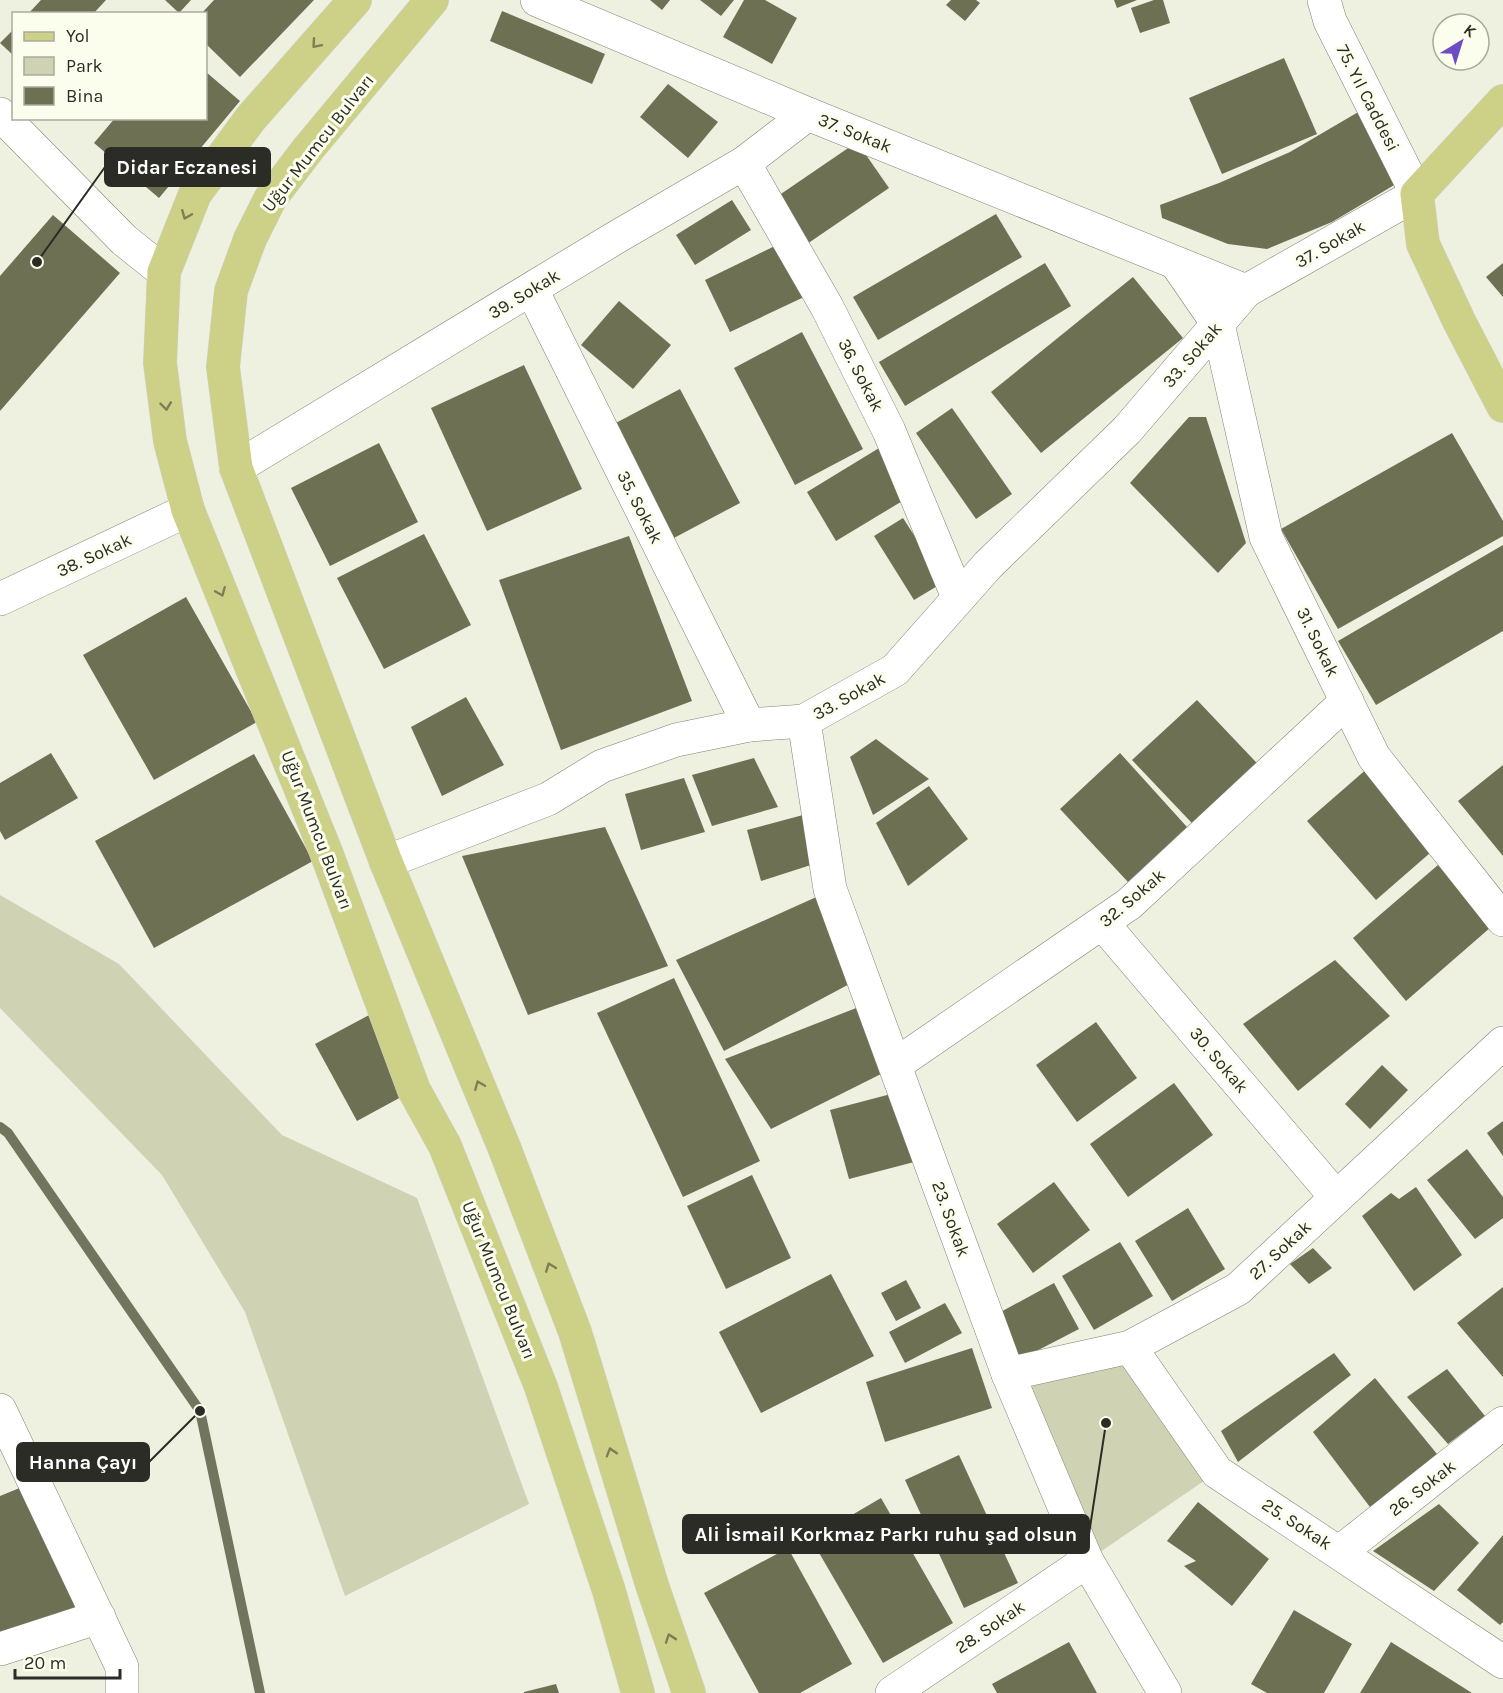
<svg xmlns="http://www.w3.org/2000/svg" width="1503" height="1693" viewBox="0 0 1503 1693" font-family="Karla,sans-serif">
<rect width="100%" height="100%" fill="#eef0e0"/>
<g fill="#cfd3b4">
<path d="M 0,895 L 119,964 L 282,1135 L 417,1198 L 529,1504 L 345,1596 L 245,1312 L 162,1175 L 0,1008 Z"/>
<path d="M 1130,1347 L 1217,1472 L 1087,1561 L 1008,1374 Z"/>
</g>
<g fill="none" stroke-linecap="round" stroke-linejoin="round">
<path stroke="#72755d" stroke-width="10" d="M 0,1127 L 8,1133 L 200,1411 L 260,1693"/>
</g>
<g fill="#6d7052">
<path d="M 41,0 L 106,0 L 93,14 L 28,14 Z"/>
<path d="M 165,0 L 191,0 L 179,13 Z"/>
<path d="M 214,0 L 314,0 L 240,77 L 206,44 L 206,14 L 201,14 Z"/>
<path d="M 650,0 L 670,0 L 662,10 Z"/>
<path d="M 700,0 L 734,0 L 721,16 Z"/>
<path d="M 744,0 L 765,0 L 797,18 L 772,64 L 723,37 Z"/>
<path d="M 951,0 L 976,0 L 980,3 L 965,21 L 946,5 Z"/>
<path d="M 1114,0 L 1137,0 L 1117,8 Z"/>
<path d="M 1154,0 L 1163,0 L 1170,23 L 1140,33 L 1131,8 Z"/>
<path d="M 502,11 L 605,54 L 592,84 L 490,41 Z"/>
<path d="M 14,29 L 14,56 L 0,43 Z"/>
<path d="M 1284,58 L 1317,134 L 1222,174 L 1189,98 Z"/>
<path d="M 206,72 L 240,101 L 159,198 L 94,143 L 115,118 L 206,118 Z"/>
<path d="M 668,84 L 718,122 L 688,158 L 640,117 Z"/>
<path d="M 1360,111 L 1401,181 L 1332,222 L 1267,249 L 1228,244 L 1162,218 L 1160,205 L 1219,183 L 1290,152 Z"/>
<path d="M 857,142 L 889,188 L 807,244 L 775,198 Z"/>
<path d="M 732,200 L 751,230 L 695,265 L 676,235 Z"/>
<path d="M 996,214 L 1022,257 L 878,340 L 853,297 Z"/>
<path d="M 53,215 L 120,273 L 0,411 L 0,276 Z"/>
<path d="M 779,244 L 804,297 L 730,332 L 705,280 Z"/>
<path d="M 1045,263 L 1071,306 L 905,406 L 879,362 Z"/>
<path d="M 1503,263 L 1503,297 L 1486,277 Z"/>
<path d="M 1133,277 L 1183,338 L 1041,453 L 991,392 Z"/>
<path d="M 619,301 L 671,345 L 633,389 L 581,345 Z"/>
<path d="M 802,332 L 863,449 L 795,485 L 734,368 Z"/>
<path d="M 524,365 L 582,489 L 487,531 L 431,408 Z"/>
<path d="M 680,389 L 740,503 L 672,539 L 612,425 Z"/>
<path d="M 952,408 L 1012,494 L 976,519 L 916,433 Z"/>
<path d="M 1189,417 L 1206,417 L 1246,543 L 1218,573 L 1130,483 Z"/>
<path d="M 1452,433 L 1503,521 L 1503,536 L 1338,629 L 1281,529 Z"/>
<path d="M 379,443 L 418,522 L 330,566 L 291,488 Z"/>
<path d="M 884,445 L 914,494 L 836,541 L 807,492 Z"/>
<path d="M 903,518 L 944,582 L 914,600 L 874,536 Z"/>
<path d="M 424,534 L 471,625 L 384,669 L 337,578 Z"/>
<path d="M 629,536 L 692,701 L 561,750 L 499,580 Z"/>
<path d="M 1503,545 L 1503,631 L 1376,705 L 1338,641 Z"/>
<path d="M 186,597 L 257,722 L 154,780 L 83,655 Z"/>
<path d="M 466,697 L 504,765 L 442,796 L 411,727 Z"/>
<path d="M 1197,700 L 1272,779 L 1208,840 L 1132,760 Z"/>
<path d="M 876,739 L 929,779 L 873,815 L 850,757 Z"/>
<path d="M 51,753 L 78,798 L 5,840 L 0,831 L 0,783 Z"/>
<path d="M 1120,753 L 1187,827 L 1128,882 L 1060,809 Z"/>
<path d="M 254,754 L 313,861 L 154,948 L 95,841 Z"/>
<path d="M 754,758 L 778,807 L 712,826 L 692,775 Z"/>
<path d="M 1503,765 L 1503,856 L 1458,801 Z"/>
<path d="M 1369,767 L 1438,846 L 1376,900 L 1307,821 Z"/>
<path d="M 684,778 L 705,832 L 641,850 L 625,794 Z"/>
<path d="M 929,786 L 968,839 L 908,886 L 876,823 Z"/>
<path d="M 803,815 L 817,863 L 761,881 L 747,830 Z"/>
<path d="M 605,827 L 668,966 L 528,1015 L 462,856 Z"/>
<path d="M 1438,865 L 1491,927 L 1406,1001 L 1353,938 Z"/>
<path d="M 823,894 L 855,981 L 724,1051 L 676,960 Z"/>
<path d="M 1335,960 L 1390,1016 L 1298,1091 L 1243,1024 Z"/>
<path d="M 674,978 L 760,1161 L 683,1197 L 597,1013 Z"/>
<path d="M 864,1005 L 891,1069 L 771,1129 L 725,1059 Z"/>
<path d="M 371,1014 L 414,1090 L 357,1121 L 315,1044 Z"/>
<path d="M 1096,1022 L 1137,1078 L 1077,1122 L 1036,1065 Z"/>
<path d="M 1382,1065 L 1408,1090 L 1370,1129 L 1345,1104 Z"/>
<path d="M 1174,1083 L 1213,1135 L 1128,1197 L 1090,1144 Z"/>
<path d="M 891,1094 L 918,1161 L 849,1179 L 830,1110 Z"/>
<path d="M 1503,1121 L 1503,1156 L 1487,1133 Z"/>
<path d="M 1467,1149 L 1503,1197 L 1503,1218 L 1475,1239 L 1427,1180 Z"/>
<path d="M 752,1175 L 791,1258 L 726,1289 L 687,1206 Z"/>
<path d="M 1054,1182 L 1090,1230 L 1033,1273 L 997,1224 Z"/>
<path d="M 1416,1187 L 1462,1255 L 1414,1291 L 1362,1216 L 1391,1193 L 1399,1199 Z"/>
<path d="M 1188,1208 L 1225,1269 L 1172,1301 L 1135,1241 Z"/>
<path d="M 1120,1242 L 1153,1296 L 1094,1330 L 1062,1276 Z"/>
<path d="M 1313,1248 L 1332,1268 L 1309,1284 L 1290,1264 Z"/>
<path d="M 831,1274 L 874,1356 L 761,1413 L 719,1332 Z"/>
<path d="M 906,1280 L 921,1308 L 896,1321 L 881,1293 Z"/>
<path d="M 1054,1283 L 1079,1329 L 1021,1359 L 997,1314 Z"/>
<path d="M 1503,1287 L 1503,1377 L 1457,1323 Z"/>
<path d="M 945,1303 L 962,1333 L 905,1363 L 889,1332 Z"/>
<path d="M 972,1348 L 992,1408 L 885,1442 L 866,1382 Z"/>
<path d="M 1334,1353 L 1351,1375 L 1238,1462 L 1221,1431 Z"/>
<path d="M 1447,1369 L 1485,1416 L 1448,1444 L 1407,1397 Z"/>
<path d="M 1375,1378 L 1437,1454 L 1373,1511 L 1313,1432 Z"/>
<path d="M 959,1455 L 1018,1583 L 964,1608 L 905,1480 Z"/>
<path d="M 27,1485 L 76,1607 L 0,1638 L 0,1496 Z"/>
<path d="M 881,1498 L 953,1623 L 883,1663 L 811,1539 Z"/>
<path d="M 1198,1502 L 1269,1559 L 1232,1606 L 1184,1566 L 1196,1561 L 1167,1541 Z"/>
<path d="M 1439,1504 L 1479,1543 L 1434,1591 L 1373,1551 Z"/>
<path d="M 1503,1535 L 1503,1622 L 1500,1625 L 1457,1590 Z"/>
<path d="M 788,1548 L 852,1664 L 800,1693 L 759,1693 L 704,1593 Z"/>
<path d="M 1294,1610 L 1352,1644 L 1324,1693 L 1267,1693 L 1251,1684 Z"/>
<path d="M 1069,1642 L 1097,1693 L 997,1693 L 992,1684 Z"/>
<path d="M 1391,1642 L 1472,1693 L 1360,1693 Z"/>
<path d="M 556,1684 L 559,1693 L 524,1693 L 524,1692 Z"/>
</g>
<g fill="none" stroke-linecap="round" stroke-linejoin="round">
<g stroke="#808273" stroke-width="34">
<g id="minor">
<path d="M 537,0 L 808,114 L 1246,291 L 1417,194 L 1330,21 L 1324,0"/>
<path d="M 0,114 L 124,240 L 164,272"/>
<path d="M 744,163 L 827,307 L 889,431 L 958,597"/>
<path d="M 1176,263 L 1218,324 L 1266,537 L 1374,757 L 1503,920"/>
<path d="M 532,290 L 749,725"/>
<path d="M 236,468 L 615,238 L 744,163 L 808,114"/>
<path d="M 0,599 L 188,510"/>
<path d="M 804,721 L 830,889 L 1008,1374 L 1087,1561 L 1165,1693"/>
<path d="M 386,862 L 548,799 L 602,766 L 676,740 L 749,725 L 804,721 L 895,670 L 988,565 L 1127,430 L 1246,291"/>
<path d="M 1103,924 L 1336,1197"/>
<path d="M 895,1065 L 1129,904 L 1347,701"/>
<path d="M 1130,1347 L 1217,1472 L 1503,1662"/>
<path d="M 1008,1374 L 1130,1347 L 1238,1289 L 1503,1043"/>
<path d="M 0,1410 L 122,1667 L 122,1693"/>
<path d="M 1340,1552 L 1503,1423"/>
<path d="M 0,1649 L 99,1617"/>
<path d="M 892,1693 L 1087,1561"/>
</g>
</g>
<g stroke="#d0d1cf" stroke-width="34">
<g id="major">
<path d="M 355,0 L 251,118 L 195,194 L 164,272 L 160,363 L 170,441 L 188,510 L 326,852 L 414,1090 L 445,1146 L 541,1387 L 609,1591 L 638,1693"/>
<path d="M 432,0 L 308,149 L 270,199 L 250,239 L 231,291 L 223,367 L 236,468 L 386,862 L 504,1147 L 575,1332 L 652,1585 L 689,1693"/>
<path d="M 1503,101 L 1417,194 L 1423,244 L 1459,321 L 1503,406"/>
</g>
</g>
<use href="#minor" stroke="#fff" stroke-width="33"/>
<use href="#major" stroke="#cdd187" stroke-width="33"/>
</g>
<defs><path id="oneway-chevron" d="M-2-3.5L2.5 0L-2 3.5" fill="none" stroke-width="1.6" stroke-linecap="round" stroke-linejoin="round" transform="scale(1.5)"/></defs>
<g stroke="#7c7e56">
<use href="#oneway-chevron" transform="translate(316 44) rotate(131)"/>
<use href="#oneway-chevron" transform="translate(186 215) rotate(112)"/>
<use href="#oneway-chevron" transform="translate(166 406) rotate(83)"/>
<use href="#oneway-chevron" transform="translate(221 592) rotate(68)"/>
<use href="#oneway-chevron" transform="translate(479 1085) rotate(-112)"/>
<use href="#oneway-chevron" transform="translate(550 1267) rotate(-111)"/>
<use href="#oneway-chevron" transform="translate(611 1452) rotate(-107)"/>
<use href="#oneway-chevron" transform="translate(670 1638) rotate(-109)"/>
</g>
<g text-anchor="middle" dominant-baseline="central" stroke-width="6" stroke-linejoin="round" paint-order="stroke">
<g font-size="18" fill="#2b2c26" stroke="#fcfeed">
<text transform="translate(1368 98) rotate(63)">75. Yıl Caddesi</text>
<text transform="translate(855 133) rotate(22)">37. Sokak</text>
<text transform="translate(318 143) rotate(-52)">Uğur Mumcu Bulvarı</text>
<text transform="translate(1330 244) rotate(-30)">37. Sokak</text>
<text transform="translate(524 294) rotate(-31)">39. Sokak</text>
<text transform="translate(1192 355) rotate(-49)">33. Sokak</text>
<text transform="translate(861 375) rotate(63)">36. Sokak</text>
<text transform="translate(640 507) rotate(63)">35. Sokak</text>
<text transform="translate(94 555) rotate(-25)">38. Sokak</text>
<text transform="translate(1318 642) rotate(64)">31. Sokak</text>
<text transform="translate(849 696) rotate(-29)">33. Sokak</text>
<text transform="translate(317 830) rotate(69)">Uğur Mumcu Bulvarı</text>
<text transform="translate(1132 898) rotate(-40)">32. Sokak</text>
<text transform="translate(1219 1060) rotate(50)">30. Sokak</text>
<text transform="translate(951 1219) rotate(70)">23. Sokak</text>
<text transform="translate(1280 1250) rotate(-43)">27. Sokak</text>
<text transform="translate(499 1280) rotate(68)">Uğur Mumcu Bulvarı</text>
<text transform="translate(1422 1488) rotate(-38)">26. Sokak</text>
<text transform="translate(1297 1524) rotate(33)">25. Sokak</text>
<text transform="translate(990 1627) rotate(-34)">28. Sokak</text>
</g>
</g>
<path fill="none" stroke="#2b2c26" stroke-width="2" d="M37 262L105 167M200 1411L149 1462M1106 1423L1089 1534"/>
<g fill="#2b2c26" stroke="#fcfeed" stroke-width="2">
<circle cx="37" cy="262" r="6"/>
<circle cx="200" cy="1411" r="6"/>
<circle cx="1106" cy="1423" r="6"/>
</g>
<g fill="#2b2c26" stroke="#2b2c26" stroke-width="2">
<rect x="105" y="148" width="165" height="38" rx="6"/>
<rect x="17" y="1443" width="132" height="38" rx="6"/>
<rect x="683" y="1515" width="406" height="38" rx="6"/>
</g>
<g font-size="20" text-anchor="middle" font-weight="bold" fill="#fff">
<text x="187" y="174">Didar Eczanesi</text>
<text x="83" y="1469">Hanna Çayı</text>
<text x="886" y="1541">Ali İsmail Korkmaz Parkı ruhu şad olsun</text>
</g>
<rect x="12" y="12" width="195" height="108" fill="#fcfeed" stroke="#a8aa9d" stroke-width="1.5"/>
<rect x="24" y="32" width="30" height="9" fill="#cdd187" stroke="#a8aa9d" stroke-width="1.5"/>
<text x="66" y="42" font-size="18" fill="#2b2c26">Yol</text>
<rect x="24" y="57" width="30" height="18" fill="#cfd3b4" stroke="#a8aa9d" stroke-width="1.5"/>
<text x="66" y="72" font-size="18" fill="#2b2c26">Park</text>
<rect x="24" y="87" width="30" height="18" fill="#6d7052" stroke="#a8aa9d" stroke-width="1.5"/>
<text x="66" y="102" font-size="18" fill="#2b2c26">Bina</text>
<g transform="translate(1461 42) rotate(38)"><circle r="28" fill="#fcfeed" stroke="#a8aa9d" stroke-width="1.5"/>
<path d="M0-4.5L10 22L0 15L-10 22Z" fill="#6f4cc5"/>
<text y="-9" font-size="16" font-weight="bold" text-anchor="middle" fill="#2b2c26">K</text>
</g>
<path d="M15 1669v9h105v-9" fill="none" stroke="#2b2c26" stroke-width="3"/>
<text x="24" y="1669" font-size="18" fill="#2b2c26" stroke="#fcfeed" stroke-width="4.5" paint-order="stroke">20 m</text>
</svg>
